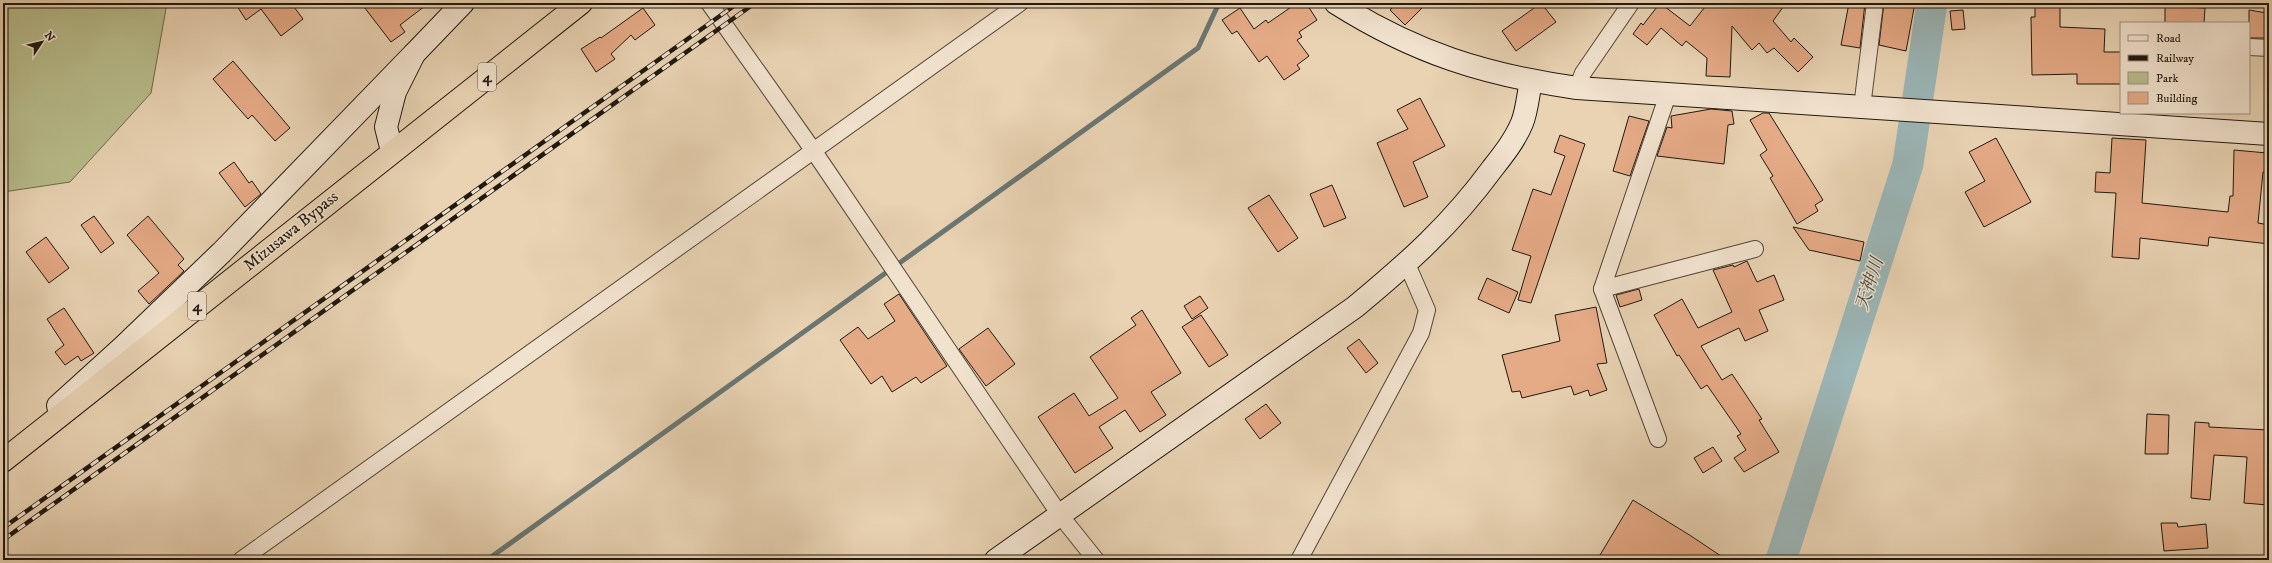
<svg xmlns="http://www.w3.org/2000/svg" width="2272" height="563" viewBox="0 0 2272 563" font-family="'IM FELL DW Pica','Noto Serif JP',serif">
<rect width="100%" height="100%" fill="#e9d3b3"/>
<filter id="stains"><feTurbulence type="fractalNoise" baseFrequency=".005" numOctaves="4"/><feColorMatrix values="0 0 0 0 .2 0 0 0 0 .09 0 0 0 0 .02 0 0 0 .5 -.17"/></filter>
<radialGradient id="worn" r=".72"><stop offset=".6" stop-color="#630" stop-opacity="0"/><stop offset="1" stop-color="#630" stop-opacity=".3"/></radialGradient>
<path fill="#b8bc8b" stroke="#6c6a4d" d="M 3,3 L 167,3 L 151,93 L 70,182 L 3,192 Z"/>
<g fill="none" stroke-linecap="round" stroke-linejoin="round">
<path stroke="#6a7774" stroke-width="5" d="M 487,560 L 1198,48 L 1219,3"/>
<path stroke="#9bb6b7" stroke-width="31" d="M 1781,560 L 1908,164 L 1932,3"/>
</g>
<g fill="#e5aa86" stroke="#20190f">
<path d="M 235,3 L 291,3 L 303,19 L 281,36 L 261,9 L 246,20 Z"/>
<path d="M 361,3 L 429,3 L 400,25 L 405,32 L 391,42 Z"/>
<path d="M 1297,3 L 1306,3 L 1317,20 L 1299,32 L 1302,37 L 1297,40 L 1309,56 L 1297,65 L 1300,69 L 1284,80 L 1267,56 L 1259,62 L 1237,31 L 1232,34 L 1222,20 L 1240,8 L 1254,29 L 1266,20 L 1268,23 Z"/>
<path d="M 1397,3 L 1427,3 L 1405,25 L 1390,10 Z"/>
<path d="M 1541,3 L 1556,22 L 1516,51 L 1502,31 Z"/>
<path d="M 1660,3 L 1690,26 L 1708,3 L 1786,3 L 1773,21 L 1791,42 L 1794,38 L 1813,57 L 1798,72 L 1774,48 L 1767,53 L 1759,43 L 1752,50 L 1732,26 L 1730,77 L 1706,76 L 1707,58 L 1686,41 L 1682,46 L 1661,28 L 1647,45 L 1633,34 L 1641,23 L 1643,25 Z"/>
<path d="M 1849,3 L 1865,3 L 1860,48 L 1841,45 Z"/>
<path d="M 1884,3 L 1915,3 L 1906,51 L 1879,45 Z"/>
<path d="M 2035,3 L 2060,3 L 2060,27 L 2105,29 L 2104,52 L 2121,52 L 2121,84 L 2077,84 L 2077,74 L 2032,75 L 2031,17 L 2035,17 Z"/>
<path d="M 2165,6 L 2205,8 L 2204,23 L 2165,23 Z"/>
<path d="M 643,8 L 655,25 L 635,40 L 631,35 L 611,54 L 615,59 L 596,72 L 581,49 L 600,37 L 601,38 Z"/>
<path d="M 1963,10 L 1965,29 L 1952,30 L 1950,11 Z"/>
<path d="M 2249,10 L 2267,13 L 2265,38 L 2249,38 Z"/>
<path d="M 233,61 L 290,128 L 275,141 L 252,115 L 248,119 L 213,79 Z"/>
<path d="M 1420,98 L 1445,146 L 1413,162 L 1428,197 L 1404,207 L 1377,143 L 1408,129 L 1397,110 Z"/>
<path d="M 1711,109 L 1732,111 L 1734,124 L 1728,125 L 1724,164 L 1657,156 L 1667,127 L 1672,128 L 1671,116 Z"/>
<path d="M 1763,113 L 1769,113 L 1823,200 L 1815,205 L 1818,211 L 1797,224 L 1770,178 L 1773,176 L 1760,155 L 1767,150 L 1750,120 Z"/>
<path d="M 1629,116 L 1649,121 L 1630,176 L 1613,171 Z"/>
<path d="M 1560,135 L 1585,144 L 1531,303 L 1518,300 L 1531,256 L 1512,250 L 1533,189 L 1551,195 L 1565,156 L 1554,152 Z"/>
<path d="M 1996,138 L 2031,202 L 1984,227 L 1965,192 L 1985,181 L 1969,152 Z"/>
<path d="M 2112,138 L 2146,140 L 2142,203 L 2228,212 L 2230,196 L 2233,196 L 2234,150 L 2267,153 L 2266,172 L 2263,172 L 2258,223 L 2269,225 L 2269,244 L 2209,237 L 2208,246 L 2140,238 L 2139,259 L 2112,257 L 2116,193 L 2095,192 L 2096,172 L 2110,173 Z"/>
<path d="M 234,162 L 249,183 L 252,181 L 261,194 L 245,207 L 219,173 Z"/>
<path d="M 1332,185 L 1346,218 L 1324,227 L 1310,194 Z"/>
<path d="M 1269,195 L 1298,238 L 1278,252 L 1248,208 Z"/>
<path d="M 94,216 L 114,243 L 101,253 L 81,225 Z"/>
<path d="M 148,216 L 184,259 L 178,265 L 184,271 L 149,304 L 138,291 L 159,273 L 127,235 Z"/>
<path d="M 1793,227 L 1864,242 L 1860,261 L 1809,250 Z"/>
<path d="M 46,237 L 69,268 L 49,283 L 26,252 Z"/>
<path d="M 1747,261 L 1757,282 L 1774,275 L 1784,300 L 1759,310 L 1768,331 L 1745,341 L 1739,328 L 1701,346 L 1722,380 L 1732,374 L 1762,419 L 1759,420 L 1779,452 L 1744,472 L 1734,458 L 1746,450 L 1737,436 L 1741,434 L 1707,385 L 1701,389 L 1679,355 L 1677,356 L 1654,315 L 1682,299 L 1698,328 L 1732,312 L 1713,270 L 1733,265 L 1734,267 Z"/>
<path d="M 1487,278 L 1518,292 L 1509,313 L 1478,299 Z"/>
<path d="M 1639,289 L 1642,300 L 1620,307 L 1616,295 Z"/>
<path d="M 899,294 L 947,366 L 921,383 L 916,377 L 892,392 L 882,376 L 871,384 L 840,340 L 858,327 L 868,339 L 895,321 L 884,304 Z"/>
<path d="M 1200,296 L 1208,308 L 1192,319 L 1184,306 Z"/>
<path d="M 1596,307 L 1607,363 L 1597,364 L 1607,390 L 1590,396 L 1588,390 L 1574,395 L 1571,386 L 1522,398 L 1520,391 L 1512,392 L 1502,355 L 1560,341 L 1555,315 Z"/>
<path d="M 64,308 L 94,353 L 81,361 L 78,356 L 65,365 L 55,352 L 64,345 L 47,319 Z"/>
<path d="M 1142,310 L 1181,373 L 1151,392 L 1166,415 L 1140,432 L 1125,410 L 1099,427 L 1113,448 L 1075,473 L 1038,417 L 1074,393 L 1089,416 L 1118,398 L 1090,357 L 1136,325 L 1131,318 Z"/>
<path d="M 1201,315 L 1228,355 L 1209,367 L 1182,327 Z"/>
<path d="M 988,328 L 1015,364 L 986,386 L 959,349 Z"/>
<path d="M 1359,339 L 1378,363 L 1366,373 L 1347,348 Z"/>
<path d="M 1266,404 L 1281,423 L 1260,439 L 1245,419 Z"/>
<path d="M 2147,414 L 2169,415 L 2168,454 L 2145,454 Z"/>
<path d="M 2195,422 L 2209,423 L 2209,427 L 2269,430 L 2268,505 L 2244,503 L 2247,457 L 2214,455 L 2210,500 L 2191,498 Z"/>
<path d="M 1713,447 L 1722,461 L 1703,473 L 1694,458 Z"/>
<path d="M 1633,500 L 1691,536 L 1727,560 L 1597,560 Z"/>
<path d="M 2161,523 L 2177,523 L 2178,527 L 2206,524 L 2208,548 L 2164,551 Z"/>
</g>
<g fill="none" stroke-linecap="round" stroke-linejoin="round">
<g stroke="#524838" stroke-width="18">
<g id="street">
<path d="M 709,3 L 813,150 L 1060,515 L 1096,560"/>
<path d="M 2249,47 L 2269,48"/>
<path d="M 1577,88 L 1583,73 L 1631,3"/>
<path d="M 1862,107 L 1875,3"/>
<path d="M 1602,289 L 1755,249"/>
<path d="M 1658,439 L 1602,289 L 1668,94"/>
<path d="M 241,560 L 1020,3"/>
<path d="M 1299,560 L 1421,333 L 1427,310 L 1407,264"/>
</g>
</g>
<g stroke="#20190f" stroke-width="24">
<g id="secondary">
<path d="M 1336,3 C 1415,53 1485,75 1577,88 L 2269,134"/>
<path d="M 392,151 L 386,127 L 395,92 L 414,54 L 463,3"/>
<path d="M 58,406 L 122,348 L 222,252 L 414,54"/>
<path d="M 996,560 L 1355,307 C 1408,263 1451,225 1492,169 C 1503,155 1515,140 1522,123 C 1527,111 1528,95 1531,81"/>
</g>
</g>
<g stroke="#20190f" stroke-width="24">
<path id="highway" d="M 3,461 L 581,3"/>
</g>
<use href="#street" stroke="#f1e2ce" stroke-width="16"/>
<use href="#secondary" stroke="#f1e2ce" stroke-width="22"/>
<use href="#highway" stroke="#e9d3b3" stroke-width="22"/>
<g stroke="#20190f" stroke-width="4.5">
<g id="rail">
<path d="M 3,528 L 738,3"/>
<path d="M 3,540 L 755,3"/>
</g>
</g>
<use href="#rail" stroke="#f1e2ce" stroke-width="3" stroke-dasharray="9" stroke-linecap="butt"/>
</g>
<g text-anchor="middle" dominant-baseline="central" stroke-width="3" stroke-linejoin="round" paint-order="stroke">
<g fill="#f1e2ce" stroke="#5f5548" stroke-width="1">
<rect x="478" y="63" width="18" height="28" rx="3"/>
<rect x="188" y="292" width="18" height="28" rx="3"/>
</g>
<g font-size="16" font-weight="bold" fill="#20190f">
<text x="487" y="77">4</text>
<text x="197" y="306">4</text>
</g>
<g font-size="17" fill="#20190f" stroke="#f1e2ce">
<text transform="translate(291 231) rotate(-39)">Mizusawa Bypass</text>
</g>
<g font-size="18" font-style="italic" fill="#454841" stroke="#f1e2ce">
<text transform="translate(1870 284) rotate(-72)">天神川</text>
</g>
</g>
<rect width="2272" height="563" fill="none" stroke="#e9d3b3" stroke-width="16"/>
<rect x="4" y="4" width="2264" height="555" fill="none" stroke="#20190f" stroke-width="2"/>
<rect x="8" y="8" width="2256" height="547" fill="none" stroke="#20190f"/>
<rect x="2120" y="22" width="130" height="92" fill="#f1e2ce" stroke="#9d9282"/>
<rect x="2128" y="35" width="20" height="6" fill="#f1e2ce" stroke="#9d9282"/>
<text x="2156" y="42" font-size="12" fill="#20190f">Road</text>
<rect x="2128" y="55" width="20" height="6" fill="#20190f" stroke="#9d9282"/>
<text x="2156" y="62" font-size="12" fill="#20190f">Railway</text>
<rect x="2128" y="72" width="20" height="12" fill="#b8bc8b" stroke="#9d9282"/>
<text x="2156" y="82" font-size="12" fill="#20190f">Park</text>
<rect x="2128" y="92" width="20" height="12" fill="#e5aa86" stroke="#9d9282"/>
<text x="2156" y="102" font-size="12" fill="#20190f">Building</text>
<g transform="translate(42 42) rotate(55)" stroke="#f1e2ce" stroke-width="3" paint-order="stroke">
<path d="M0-3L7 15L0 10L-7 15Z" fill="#20190f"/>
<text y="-6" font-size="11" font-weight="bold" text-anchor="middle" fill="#20190f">N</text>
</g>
<rect width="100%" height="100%" filter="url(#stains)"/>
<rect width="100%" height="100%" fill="url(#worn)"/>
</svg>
